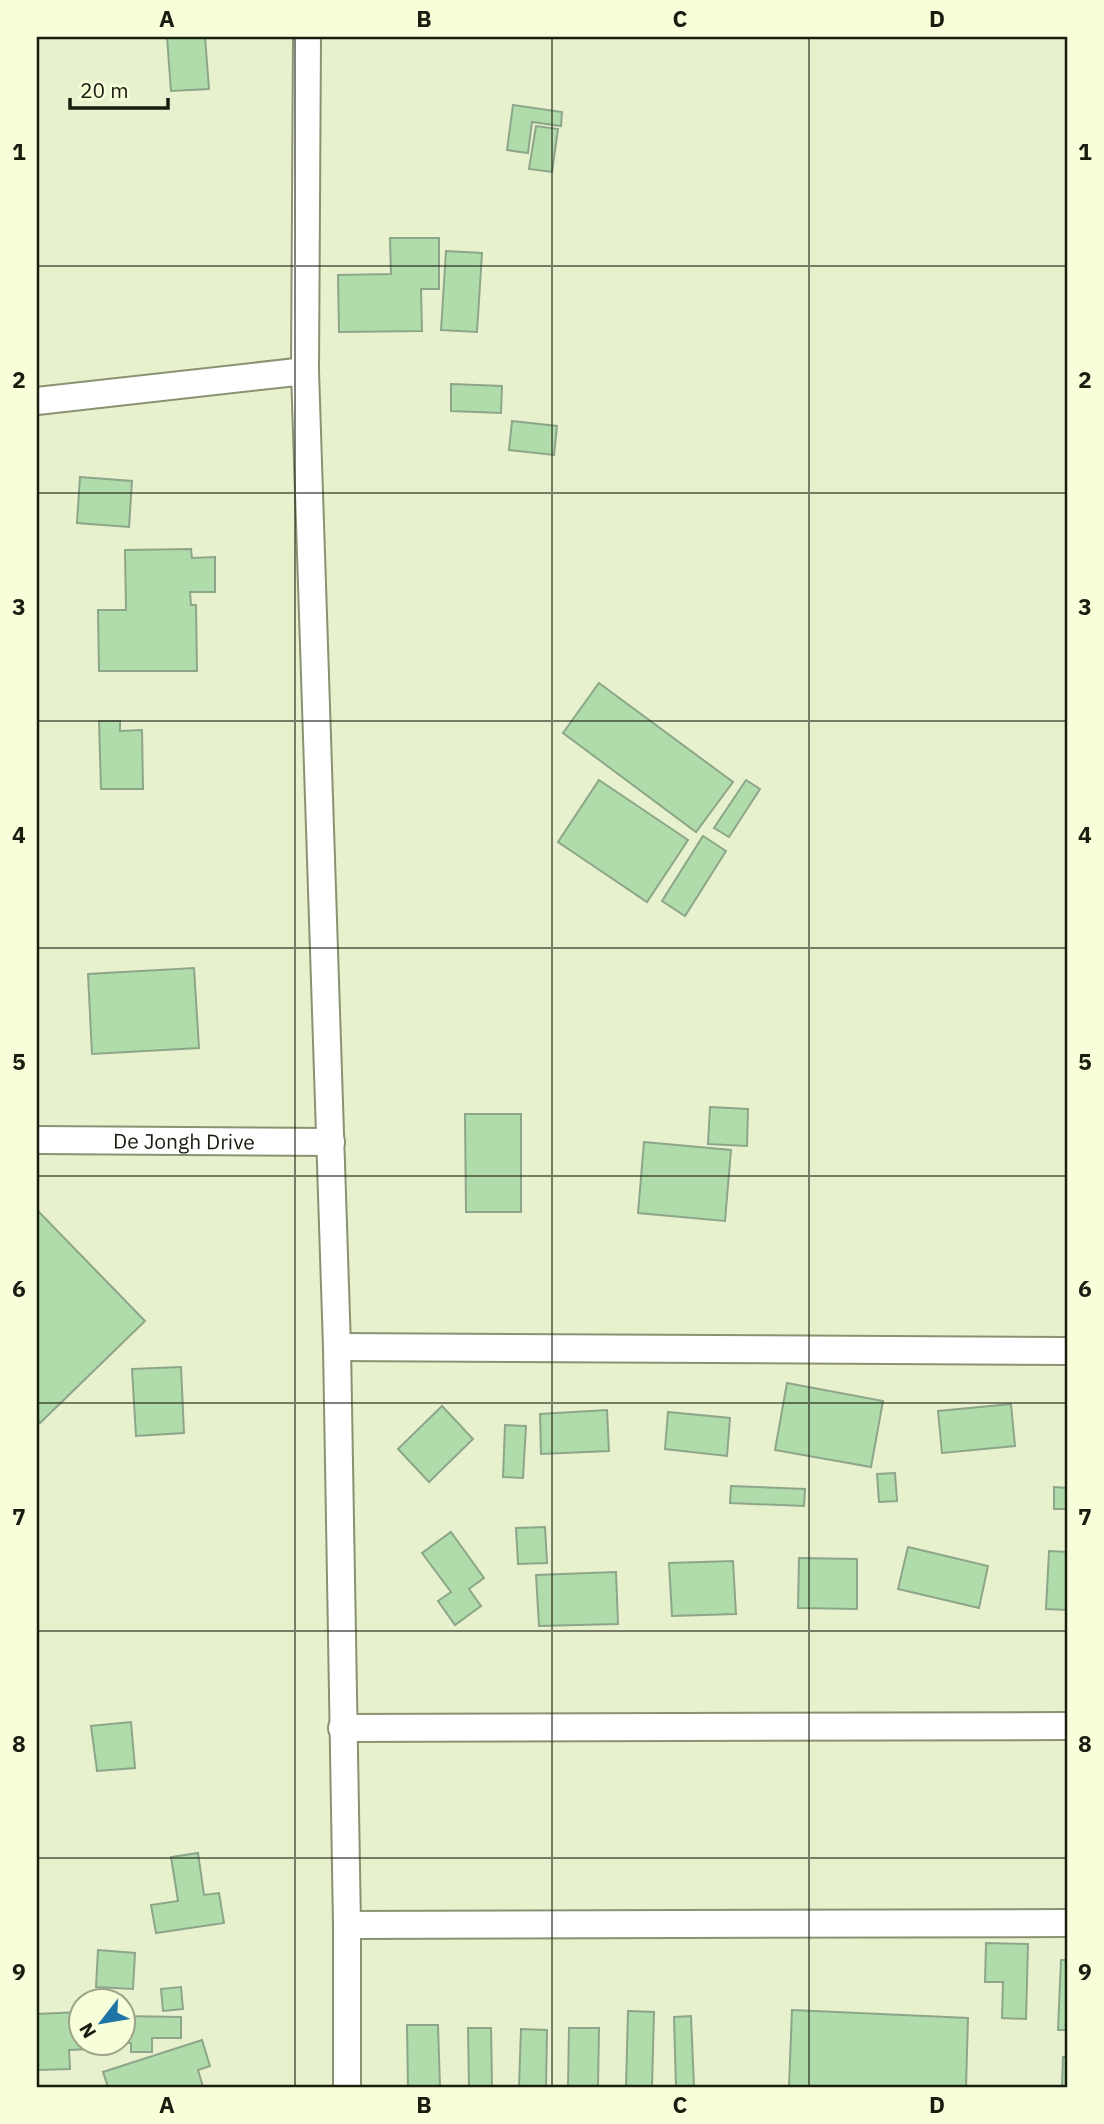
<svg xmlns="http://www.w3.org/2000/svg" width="1104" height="2124" viewBox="0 0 1104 2124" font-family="'IBM Plex Sans',sans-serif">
<rect width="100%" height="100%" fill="#e8f1cd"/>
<g fill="#b0dcab" stroke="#8da68a" stroke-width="2">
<path d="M 167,37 L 205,37 L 209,89 L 171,91 Z"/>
<path d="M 513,105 L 562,112 L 561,126 L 532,122 L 528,153 L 507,150 Z"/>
<path d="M 536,126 L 558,129 L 552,172 L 529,169 Z"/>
<path d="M 390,238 L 439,238 L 439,289 L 421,289 L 422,331 L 339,332 L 338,275 L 391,274 Z"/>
<path d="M 446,251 L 482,253 L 477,332 L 441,330 Z"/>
<path d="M 451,384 L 502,386 L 501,413 L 451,411 Z"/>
<path d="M 512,421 L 557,426 L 554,455 L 509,450 Z"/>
<path d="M 80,477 L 132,481 L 129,527 L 77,523 Z"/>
<path d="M 191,549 L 192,558 L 215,557 L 215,592 L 190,592 L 191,605 L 196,605 L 197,671 L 99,671 L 98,610 L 126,610 L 125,550 Z"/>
<path d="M 599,683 L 733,782 L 696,832 L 563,733 Z"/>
<path d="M 99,721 L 120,721 L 120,731 L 142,730 L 143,789 L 101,789 Z"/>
<path d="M 599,780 L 688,840 L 647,902 L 558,842 Z"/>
<path d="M 746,780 L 760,789 L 729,837 L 714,828 Z"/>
<path d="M 703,836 L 726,851 L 685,916 L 662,901 Z"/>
<path d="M 194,968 L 199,1048 L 92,1054 L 88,974 Z"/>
<path d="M 710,1107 L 748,1109 L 747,1146 L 708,1144 Z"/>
<path d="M 465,1114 L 521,1114 L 521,1212 L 466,1212 Z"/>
<path d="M 644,1142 L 731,1150 L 725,1221 L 638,1213 Z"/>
<path d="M 37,1210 L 145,1321 L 40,1423 L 37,1420 Z"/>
<path d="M 181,1367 L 184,1433 L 136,1436 L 132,1369 Z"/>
<path d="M 787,1383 L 883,1401 L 871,1467 L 775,1450 Z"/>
<path d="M 1011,1404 L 1015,1446 L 942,1453 L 938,1411 Z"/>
<path d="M 442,1406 L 473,1439 L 429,1482 L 398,1449 Z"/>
<path d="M 607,1410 L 609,1451 L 541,1454 L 540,1414 Z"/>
<path d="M 668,1412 L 730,1418 L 727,1456 L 665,1449 Z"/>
<path d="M 505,1425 L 526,1426 L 523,1478 L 503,1477 Z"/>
<path d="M 895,1473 L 897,1501 L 879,1502 L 877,1474 Z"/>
<path d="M 731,1486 L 805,1489 L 804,1506 L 730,1503 Z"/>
<path d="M 1054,1487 L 1067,1488 L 1067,1509 L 1054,1509 Z"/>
<path d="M 545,1527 L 547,1563 L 518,1564 L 516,1528 Z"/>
<path d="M 451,1532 L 484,1578 L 469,1589 L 481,1606 L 455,1625 L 438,1601 L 451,1592 L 422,1553 Z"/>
<path d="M 908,1547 L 988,1566 L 979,1608 L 898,1589 Z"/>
<path d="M 1049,1551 L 1067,1552 L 1067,1610 L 1046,1609 Z"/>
<path d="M 799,1558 L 857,1559 L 857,1609 L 798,1608 Z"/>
<path d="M 733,1561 L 736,1614 L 672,1616 L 669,1563 Z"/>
<path d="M 616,1572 L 618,1624 L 539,1626 L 536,1575 Z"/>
<path d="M 131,1722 L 135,1768 L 97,1771 L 91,1726 Z"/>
<path d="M 198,1853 L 204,1895 L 219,1893 L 224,1923 L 156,1933 L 151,1905 L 178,1901 L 171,1857 Z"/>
<path d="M 986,1943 L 1028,1944 L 1026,2019 L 1002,2018 L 1003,1982 L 985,1982 Z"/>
<path d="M 98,1950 L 135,1953 L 133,1989 L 96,1987 Z"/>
<path d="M 1061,1960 L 1067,1960 L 1067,2030 L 1058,2030 Z"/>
<path d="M 181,1987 L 183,2009 L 163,2011 L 161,1989 Z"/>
<path d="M 792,2010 L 968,2018 L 966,2087 L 789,2087 Z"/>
<path d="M 628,2011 L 654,2012 L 652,2087 L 626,2087 Z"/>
<path d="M 80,2012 L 80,2044 L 91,2044 L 91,2049 L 69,2050 L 70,2069 L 37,2070 L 37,2014 Z"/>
<path d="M 122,2016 L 181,2017 L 181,2038 L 152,2038 L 152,2052 L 131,2052 L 131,2043 L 122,2043 Z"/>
<path d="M 691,2016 L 694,2087 L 676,2087 L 674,2017 Z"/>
<path d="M 407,2025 L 438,2025 L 440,2087 L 408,2087 Z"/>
<path d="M 468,2028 L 491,2028 L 492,2087 L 469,2087 Z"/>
<path d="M 569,2028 L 599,2028 L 598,2087 L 568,2087 Z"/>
<path d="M 521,2029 L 547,2030 L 546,2087 L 519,2087 Z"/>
<path d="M 202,2040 L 210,2066 L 198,2070 L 203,2087 L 108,2087 L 103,2072 Z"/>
<path d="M 1063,2057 L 1067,2057 L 1067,2087 L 1062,2087 Z"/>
</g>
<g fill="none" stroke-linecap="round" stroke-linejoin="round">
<g stroke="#8a9271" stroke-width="30">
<g id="minor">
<path d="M 307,37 L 305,371 L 337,1347 L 347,1925 L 347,2087"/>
<path d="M 37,401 L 305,371"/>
<path id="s1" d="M 37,1140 L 331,1142"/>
<path d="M 337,1347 L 1067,1351"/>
<path d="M 342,1728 L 1067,1726"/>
<path d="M 347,1925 L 1067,1923"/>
</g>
</g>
<use href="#minor" stroke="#fff" stroke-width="26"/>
</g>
<path fill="none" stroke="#191c0f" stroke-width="2" stroke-opacity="0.55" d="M 295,37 L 295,2087M 552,37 L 552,2087M 809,37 L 809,2087M 37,266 L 1067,266M 37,493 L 1067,493M 37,721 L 1067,721M 37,948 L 1067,948M 37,1176 L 1067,1176M 37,1403 L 1067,1403M 37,1631 L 1067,1631M 37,1858 L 1067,1858"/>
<g text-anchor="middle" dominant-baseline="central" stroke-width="5" stroke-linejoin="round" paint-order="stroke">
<g font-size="21" fill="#191c0f" stroke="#f6ffda">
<text stroke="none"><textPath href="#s1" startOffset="147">De Jongh Drive</textPath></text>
</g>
</g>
<rect width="1104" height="2124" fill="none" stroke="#f6ffda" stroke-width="77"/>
<g transform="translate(102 2022) rotate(239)"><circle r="33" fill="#f6ffda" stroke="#9ea489" stroke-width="2"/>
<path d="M0-5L12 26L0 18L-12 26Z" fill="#1e75a5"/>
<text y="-10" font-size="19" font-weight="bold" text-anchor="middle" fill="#191c0f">N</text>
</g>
<path d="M70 98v10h98v-10" fill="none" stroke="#191c0f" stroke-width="3.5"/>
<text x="80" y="98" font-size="21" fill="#191c0f" stroke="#f6ffda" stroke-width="5" paint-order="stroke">20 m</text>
<rect x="38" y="38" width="1028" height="2048" fill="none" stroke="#191c0f" stroke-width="2.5"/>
<g font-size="23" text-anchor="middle" font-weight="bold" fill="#191c0f">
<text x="167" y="27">A</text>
<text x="424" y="27">B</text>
<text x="680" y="27">C</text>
<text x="937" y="27">D</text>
<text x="19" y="160">1</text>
<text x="1085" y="160">1</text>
<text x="19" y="388">2</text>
<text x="1085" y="388">2</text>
<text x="19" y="615">3</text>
<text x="1085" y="615">3</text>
<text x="19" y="843">4</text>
<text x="1085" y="843">4</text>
<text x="19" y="1070">5</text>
<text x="1085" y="1070">5</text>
<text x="19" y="1297">6</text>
<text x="1085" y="1297">6</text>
<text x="19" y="1525">7</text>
<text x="1085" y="1525">7</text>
<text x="19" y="1752">8</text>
<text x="1085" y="1752">8</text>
<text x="19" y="1980">9</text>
<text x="1085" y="1980">9</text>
<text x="167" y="2113">A</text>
<text x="424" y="2113">B</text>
<text x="680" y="2113">C</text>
<text x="937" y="2113">D</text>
</g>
</svg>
